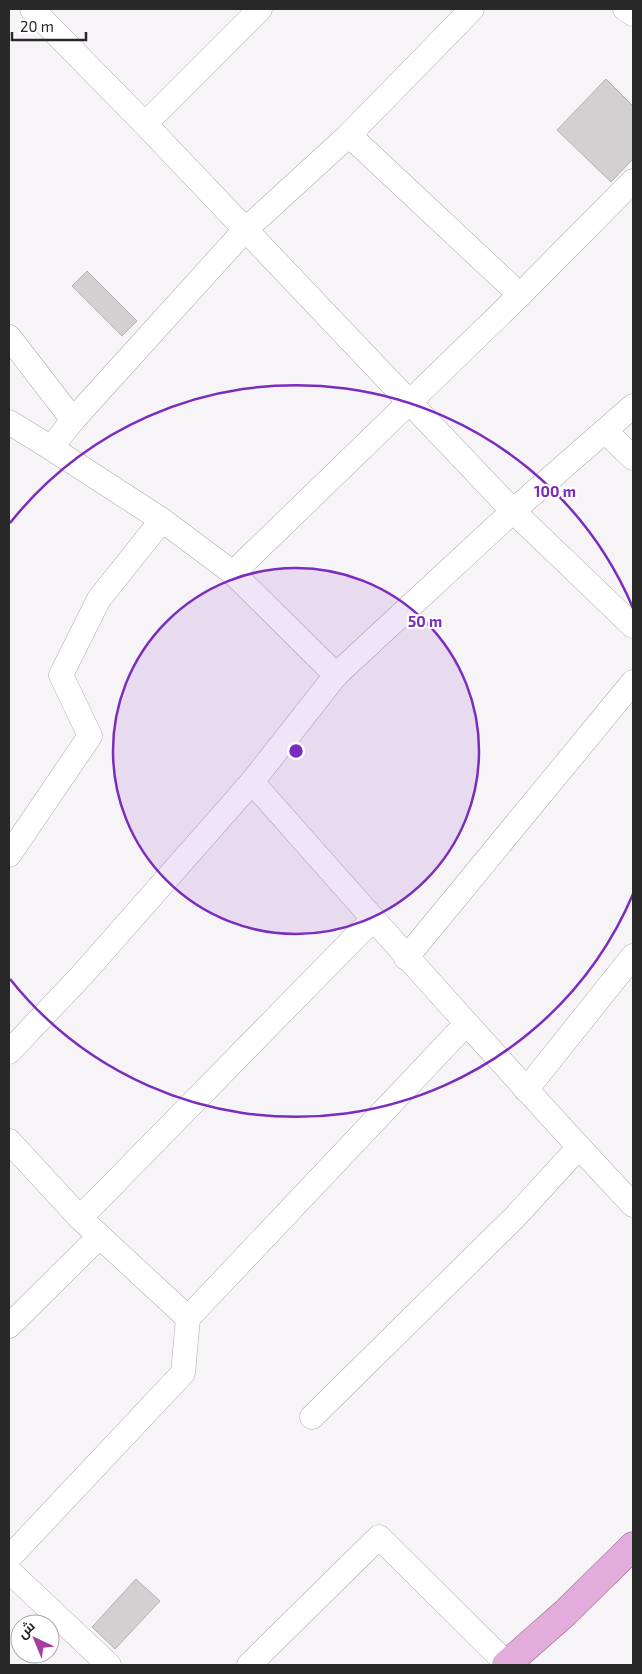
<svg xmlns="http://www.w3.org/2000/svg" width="642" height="1674" viewBox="0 0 642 1674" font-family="'Exo 2',Cairo,sans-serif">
<rect width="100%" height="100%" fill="#f7f4f7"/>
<g fill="#d3d0d2" stroke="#b3b1b3">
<path d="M 606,79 L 633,106 L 633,159 L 611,182 L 557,130 Z"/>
<path d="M 87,271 L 137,321 L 122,336 L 72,286 Z"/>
<path d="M 136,1579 L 160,1601 L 115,1649 L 92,1627 Z"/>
</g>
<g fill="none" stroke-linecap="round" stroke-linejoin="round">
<g stroke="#adaaac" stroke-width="25">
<g id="minor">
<path d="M 32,9 L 145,124 L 513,511 L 633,626"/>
<path d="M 625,9 L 633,14"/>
<path d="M 145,124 L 260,9"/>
<path d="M 349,135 L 520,295"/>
<path d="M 9,337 L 73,420"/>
<path d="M 9,422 L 51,448 L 162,520 L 233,573 L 336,675"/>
<path d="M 605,431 L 633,458"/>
<path d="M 51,448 L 73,420 L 245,230 L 349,135 L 472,9"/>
<path d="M 233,573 L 520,295 L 633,181"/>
<path d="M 252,782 C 378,924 503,1066 633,1205"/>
<path d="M 9,855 L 90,736 L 61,675 L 99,599 L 162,520"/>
<path d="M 406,958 L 633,682"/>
<path d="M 9,1052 L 82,975 L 252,782 L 336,675 L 513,511 L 633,406"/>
<path d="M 526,1090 L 633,956"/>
<path d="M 9,1141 L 80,1218 L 188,1318 L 183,1373 L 9,1558"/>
<path d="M 80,1218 L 373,919"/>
<path d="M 188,1318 L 466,1024"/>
<path d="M 9,1326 L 99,1237"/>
<path d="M 312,1417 L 515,1217 L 579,1147"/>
<path d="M 9,1571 L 109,1665"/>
<path d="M 249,1665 L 379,1537 L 507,1664"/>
</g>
</g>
<g stroke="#945b8d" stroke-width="29">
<path id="major" d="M 506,1665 L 565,1613 L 633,1546"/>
</g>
<use href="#minor" stroke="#fff" stroke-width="24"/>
<use href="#major" stroke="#e2addb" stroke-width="28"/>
</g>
<circle cx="296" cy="751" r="183" fill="#7b2cbf" fill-opacity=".12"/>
<g fill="none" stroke="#7b2cbf" stroke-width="2.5">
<circle cx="296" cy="751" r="183"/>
<path d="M633 894A366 366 0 0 1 10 979M10 523A366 366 0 0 1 633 608"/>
</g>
<circle cx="296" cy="751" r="8" fill="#7b2cbf" stroke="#fff" stroke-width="2.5"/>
<g font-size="15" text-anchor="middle" font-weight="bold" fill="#7b2cbf" stroke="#fff" stroke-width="4.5" stroke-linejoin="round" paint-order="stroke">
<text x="555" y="497">100 m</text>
<text x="425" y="627">50 m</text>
</g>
<rect width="642" height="1674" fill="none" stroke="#292829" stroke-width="20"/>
<g transform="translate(35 1639) rotate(316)"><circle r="24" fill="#ffffff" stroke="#a9a9a9"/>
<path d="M0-4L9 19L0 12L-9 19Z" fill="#a73c9d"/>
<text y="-8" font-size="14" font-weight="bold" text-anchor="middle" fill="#292829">ش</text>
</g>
<path d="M12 32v8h74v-8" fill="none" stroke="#292829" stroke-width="2.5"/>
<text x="20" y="32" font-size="15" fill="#292829" stroke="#ffffff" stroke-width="4" paint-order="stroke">20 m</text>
</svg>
